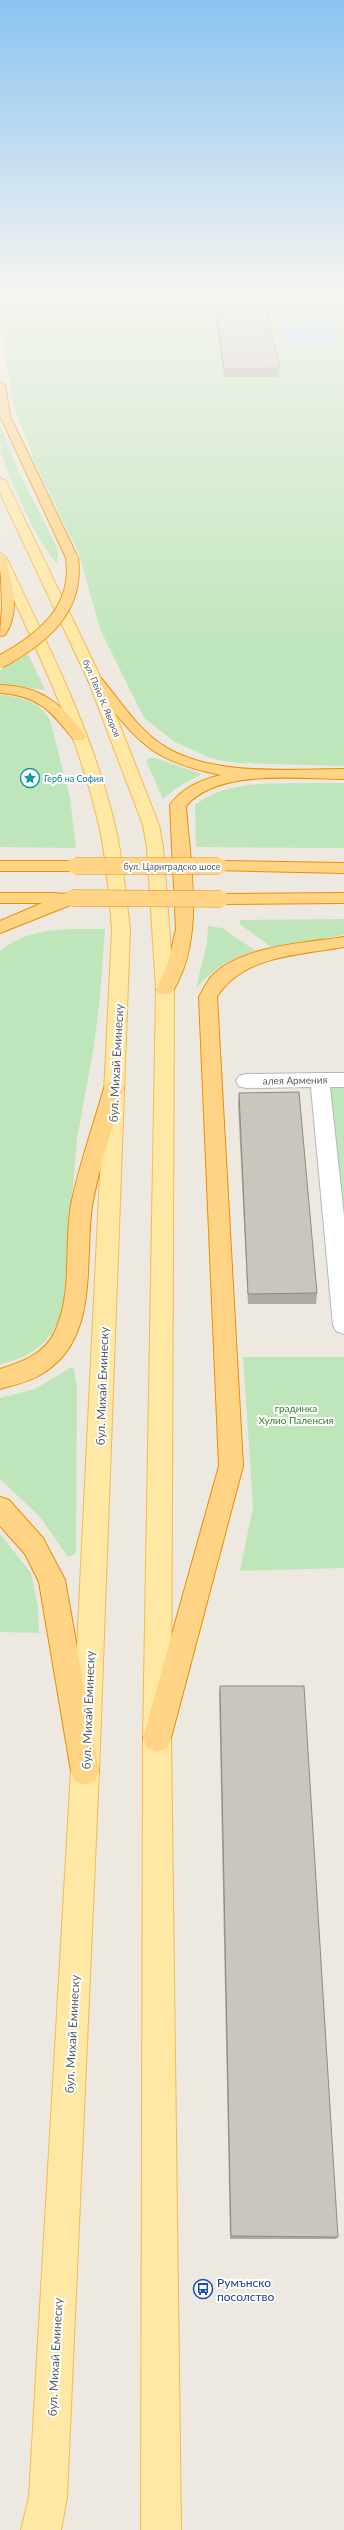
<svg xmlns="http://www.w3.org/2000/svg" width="344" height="2530" viewBox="0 0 344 2530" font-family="Lato,sans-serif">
<rect width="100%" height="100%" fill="#ede9e0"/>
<g fill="#bfe6bb">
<path d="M 0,293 L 344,293 L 344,766 L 238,763 L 213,759 L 175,742 L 144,718 L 100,629 L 79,554 L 35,464 L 14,406 L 0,327 Z"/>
<path d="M 0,424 L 18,470 L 58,549 L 57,564 C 37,541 9,481 1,451 C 0,443 0,432 0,424 Z"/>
<path d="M 28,654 L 45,690 L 0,684 L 0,670 Z"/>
<path d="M 0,695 C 20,696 40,702 50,720 L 70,798 L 76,848 L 0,847 Z"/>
<path d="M 149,758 L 155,758 L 202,774 L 178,787 L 163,799 L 146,761 Z"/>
<path d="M 295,783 L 344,783 L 344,848 L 196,847 L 195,805 C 225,782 259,784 295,783 Z"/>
<path d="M 344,919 L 344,935 L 271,947 L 240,924 L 240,920 Z"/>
<path d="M 208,926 L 222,928 L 256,951 C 230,957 214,969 196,988 L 207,943 Z"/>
<path d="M 70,929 L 105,929 L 100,997 L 94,1046 L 77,1139 L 63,1307 C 54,1340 34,1357 0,1364 L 0,951 C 20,934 45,930 70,929 Z"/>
<path d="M 320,1080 L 344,1080 L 344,1325 Z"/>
<path d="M 243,1357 L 344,1357 L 344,1568 L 240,1571 L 253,1507 Z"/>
<path d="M 70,1368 L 74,1369 L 77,1388 L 76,1550 L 75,1554 L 68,1557 L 40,1517 L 0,1479 L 0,1398 L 35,1389 Z"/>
<path d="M 0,1534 L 31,1573 L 38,1607 L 39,1633 L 0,1632 Z"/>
</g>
<path fill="#9eddff" d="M 331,323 L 338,344 L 287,345 L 282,324 Z"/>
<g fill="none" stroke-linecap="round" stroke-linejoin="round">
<g stroke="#b3b7bc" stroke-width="2">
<path id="street" d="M 320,1073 L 344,1073 L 344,1087 L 330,1087 L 344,1216 L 344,1334 L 336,1331 L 333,1325 L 311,1087 L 246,1088 L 239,1086 L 236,1081 L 239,1076 L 246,1074 Z"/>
</g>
<g stroke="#f6b950" stroke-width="2">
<g id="primary">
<path d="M 0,478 L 6,481 L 102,680 L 159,825 L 163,847 L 174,990 L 171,1738 L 181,2530 L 141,2530 L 143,1738 L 156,990 L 147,847 L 143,825 L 88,680 L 0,493 Z"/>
<path d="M 0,553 L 6,557 C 48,645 94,734 116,830 C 123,862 126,896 130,929 L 99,1771 L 67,2497 L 61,2530 L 21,2530 L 29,2497 L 71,1771 L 112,929 C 109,896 107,863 100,830 C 80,739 39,654 0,570 Z"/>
</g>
</g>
<g stroke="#ed8e00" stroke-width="2">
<g id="highway">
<path d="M 0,382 L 5,385 L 10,416 L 78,558 L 76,561 L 68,561 L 66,558 L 0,416 Z"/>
<path d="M 0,555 L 6,559 C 12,585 21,611 5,635 L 0,636 L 2,606 Z"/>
<path d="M 95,676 L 100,677 C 118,698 133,722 154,739 C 202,778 286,769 344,769 L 344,779 C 298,779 219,768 186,806 C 190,866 206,941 171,994 L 159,994 L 156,990 L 168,964 L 176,929 L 170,805 C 183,787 201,780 221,775 C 145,760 137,738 90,683 L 88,680 Z"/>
<path d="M 0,685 C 41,686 63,704 86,737 L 84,740 L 74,740 C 52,712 38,695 0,693 Z"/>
<path d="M 0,861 L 75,861 L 83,866 L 75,871 L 0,871 Z"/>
<path d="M 219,861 L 344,863 L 344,873 L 213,870 L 211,866 Z"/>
<path d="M 0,893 L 55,893 C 63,895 69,892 78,894 L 80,898 L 78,902 L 0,933 L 0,921 L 42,903 L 0,903 Z"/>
<path d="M 344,893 L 344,903 L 221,904 L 215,903 L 213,899 L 215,895 L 221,894 Z"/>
<path d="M 344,937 L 344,947 C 301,955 242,955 217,997 L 243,1466 L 171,1738 L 167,1748 L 157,1752 L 147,1748 L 143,1738 L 219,1466 L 199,997 C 202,991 206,984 210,978 C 237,946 305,943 344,937 Z"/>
<path d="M 114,1081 L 121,1083 L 124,1088 C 113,1127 99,1166 92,1206 C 84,1264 100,1341 40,1375 C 29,1382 13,1385 0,1389 L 0,1369 C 22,1362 45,1354 55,1331 C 73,1293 64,1245 71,1205 C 79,1165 93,1127 104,1088 L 107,1083 Z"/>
<path d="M 0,1497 L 9,1500 L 43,1538 L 65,1580 L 99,1771 L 95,1781 L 85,1785 L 75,1781 L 71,1771 L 39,1582 L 25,1554 L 0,1526 Z"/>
</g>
</g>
<use href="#street" fill="#fff" fill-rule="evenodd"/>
<use href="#primary" fill="#ffe8a3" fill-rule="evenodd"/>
<use href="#highway" fill="#ffd585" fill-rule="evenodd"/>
<g stroke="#ed8e00" stroke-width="14" stroke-linecap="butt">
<path id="highway-bridge-far1" d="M 0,662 C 42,639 79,610 72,558"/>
</g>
<g stroke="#ed8e00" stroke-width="17" stroke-linecap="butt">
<g id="highway-bridge">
<path d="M 75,866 L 219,866"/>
<path d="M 72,898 L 221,899"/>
</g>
</g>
<use href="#highway-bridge-far1" stroke="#ffd585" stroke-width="12"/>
<use href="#highway-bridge" stroke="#ffd585" stroke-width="16"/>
</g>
<g fill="#ada9a4">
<path d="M 215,305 L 280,368 L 279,377 L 224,377 L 215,313 Z"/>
<path d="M 239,1093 L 317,1293 L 316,1304 L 248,1304 L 238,1104 Z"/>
<path d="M 220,1686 L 338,2237 L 336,2239 L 230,2239 L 219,1694 Z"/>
</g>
<g fill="#c9c5bf" stroke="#8d8a86">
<path d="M 263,304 L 264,308 L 266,308 L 280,368 L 224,369 L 215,305 Z"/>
<path d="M 299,1092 L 317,1293 L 248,1294 L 239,1093 Z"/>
<path d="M 220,1686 L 304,1686 L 338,2237 L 231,2236 Z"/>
</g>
<linearGradient id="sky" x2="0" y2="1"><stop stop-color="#8ac4f1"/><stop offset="0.45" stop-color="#f7f5f1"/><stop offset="1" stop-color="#f7f5f1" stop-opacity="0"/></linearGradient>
<rect width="344" height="648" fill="url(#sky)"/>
<defs>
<g id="sight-ring" transform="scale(1)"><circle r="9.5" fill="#fff" stroke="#0f9aa8" stroke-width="1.5"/><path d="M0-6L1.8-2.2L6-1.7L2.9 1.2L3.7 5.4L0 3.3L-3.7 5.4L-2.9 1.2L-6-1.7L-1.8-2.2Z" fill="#0f9aa8"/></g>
<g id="bus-ring" transform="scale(1)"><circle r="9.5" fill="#fff" stroke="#1a4fb4" stroke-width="1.5"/><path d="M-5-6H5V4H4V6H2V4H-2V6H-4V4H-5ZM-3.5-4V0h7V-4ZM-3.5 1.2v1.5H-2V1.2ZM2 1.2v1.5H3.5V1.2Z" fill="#1a4fb4"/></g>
</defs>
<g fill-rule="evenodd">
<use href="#sight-ring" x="30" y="778"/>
<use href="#bus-ring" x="203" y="2289"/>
</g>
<g text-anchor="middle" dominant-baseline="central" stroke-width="4" stroke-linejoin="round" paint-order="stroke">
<g font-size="9" fill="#595e62" stroke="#fff">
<text transform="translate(102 698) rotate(67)">бул. Пейо К. Яворов</text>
<text x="172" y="866">бул. Цариградско шосе</text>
</g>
<g font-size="9" fill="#0d838f" stroke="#fff" text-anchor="start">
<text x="44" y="778">Герб на София</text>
</g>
<g font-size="10" fill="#595e62" stroke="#fff">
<text transform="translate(295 1080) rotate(-1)">алея Армения</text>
</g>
<g font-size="10" fill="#348230" stroke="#fff">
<text x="296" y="1408">градинка<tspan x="296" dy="12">Хулио Паленсия</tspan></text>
</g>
<g font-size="12" fill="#595e62" stroke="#fff">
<text transform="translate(116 1063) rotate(-87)">бул. Михай Еминеску</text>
<text transform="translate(102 1386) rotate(-88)">бул. Михай Еминеску</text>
<text transform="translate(88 1710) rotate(-88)">бул. Михай Еминеску</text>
<text transform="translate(72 2034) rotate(-87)">бул. Михай Еминеску</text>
<text transform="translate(55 2357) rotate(-87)">бул. Михай Еминеску</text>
</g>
<g font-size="12" fill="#164399" stroke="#fff" text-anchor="start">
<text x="217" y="2282">Румънско<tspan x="217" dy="14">посолство</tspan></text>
</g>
</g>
</svg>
